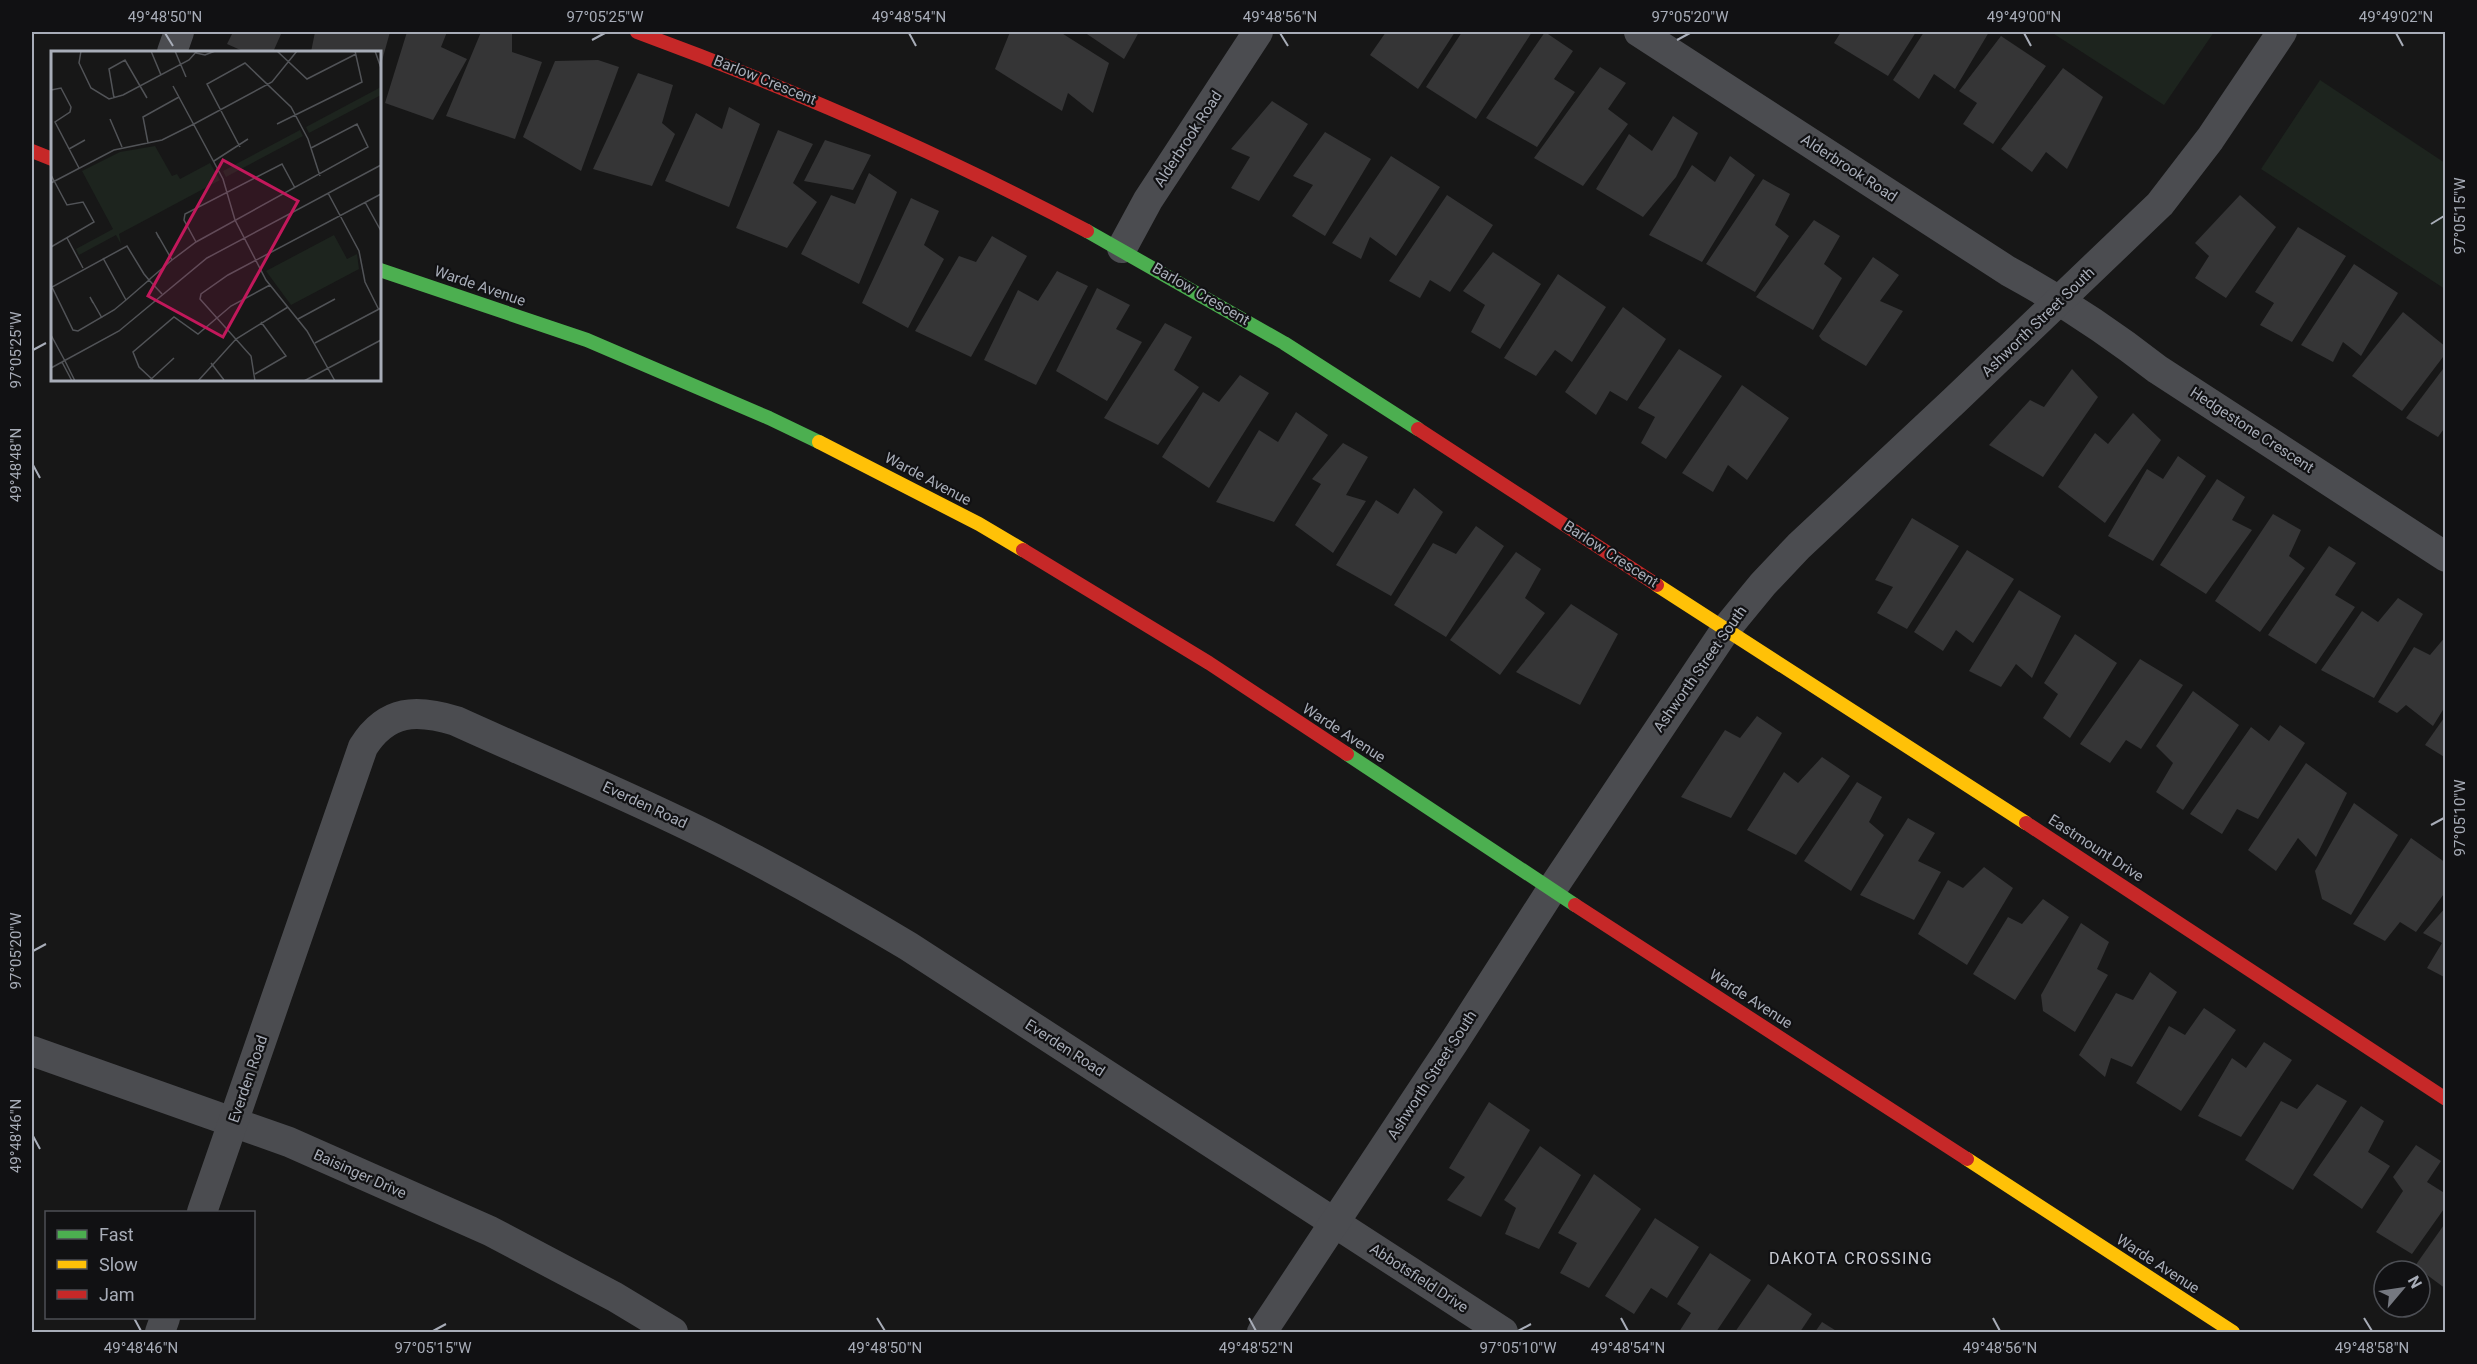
<svg xmlns="http://www.w3.org/2000/svg" width="2477" height="1364" viewBox="0 0 2477 1364" font-family="Roboto,sans-serif">
<rect width="100%" height="100%" fill="#171717"/>
<g fill="#1d241e">
<path d="M 2051,32 L 2214,32 L 2164,105 Z"/>
<path d="M 2320,80 L 2445,163 L 2445,289 L 2261,169 Z"/>
</g>
<g fill="#353536">
<path d="M 233,32 L 282,32 L 273,52 L 245,52 L 227,44 Z"/>
<path d="M 315,32 L 390,32 L 380,68 L 380,52 L 311,52 Z"/>
<path d="M 407,32 L 447,32 L 441,47 L 467,59 L 433,120 L 385,103 Z"/>
<path d="M 481,32 L 512,32 L 512,52 L 542,62 L 515,139 L 446,116 Z"/>
<path d="M 1010,32 L 1060,32 L 1109,63 L 1093,113 L 1068,93 L 1062,111 L 995,69 Z"/>
<path d="M 1084,32 L 1139,32 L 1124,59 Z"/>
<path d="M 1386,32 L 1455,32 L 1418,89 L 1370,55 Z"/>
<path d="M 1462,32 L 1532,32 L 1476,119 L 1426,87 Z"/>
<path d="M 1545,32 L 1573,51 L 1554,79 L 1575,92 L 1537,147 L 1486,118 Z"/>
<path d="M 1841,32 L 1916,32 L 1888,76 L 1834,43 Z"/>
<path d="M 1924,32 L 1989,32 L 1955,89 L 1934,74 L 1919,99 L 1893,80 Z"/>
<path d="M 2001,36 L 2046,66 L 1993,144 L 1963,124 L 1977,103 L 1959,91 Z"/>
<path d="M 598,60 L 619,67 L 581,171 L 523,137 L 555,61 Z"/>
<path d="M 1600,67 L 1626,83 L 1608,109 L 1628,124 L 1583,186 L 1534,158 Z"/>
<path d="M 2063,68 L 2103,97 L 2067,169 L 2046,152 L 2032,172 L 2001,149 Z"/>
<path d="M 638,73 L 673,85 L 662,123 L 675,134 L 652,186 L 593,169 Z"/>
<path d="M 1272,101 L 1308,124 L 1259,201 L 1231,188 L 1250,157 L 1231,149 Z"/>
<path d="M 729,107 L 760,124 L 729,207 L 665,181 L 696,113 L 722,129 Z"/>
<path d="M 1673,116 L 1698,133 L 1676,177 L 1643,217 L 1596,189 L 1629,134 L 1652,151 Z"/>
<path d="M 778,130 L 813,144 L 793,183 L 817,202 L 787,248 L 736,228 Z"/>
<path d="M 1325,132 L 1371,159 L 1325,236 L 1292,216 L 1313,185 L 1293,176 Z"/>
<path d="M 825,140 L 871,155 L 853,190 L 804,181 Z"/>
<path d="M 1391,156 L 1440,187 L 1396,256 L 1370,237 L 1361,259 L 1332,243 Z"/>
<path d="M 1730,156 L 1755,175 L 1702,262 L 1649,235 L 1692,165 L 1715,182 Z"/>
<path d="M 869,173 L 897,192 L 859,284 L 801,254 L 831,195 L 855,204 Z"/>
<path d="M 1763,179 L 1790,194 L 1775,225 L 1789,236 L 1755,292 L 1706,264 Z"/>
<path d="M 1447,195 L 1493,225 L 1450,292 L 1430,280 L 1420,298 L 1389,281 Z"/>
<path d="M 2240,195 L 2276,227 L 2226,298 L 2195,278 L 2209,256 L 2195,243 Z"/>
<path d="M 911,198 L 939,211 L 924,245 L 944,259 L 908,328 L 862,303 Z"/>
<path d="M 1814,220 L 1840,236 L 1824,264 L 1842,278 L 1813,330 L 1756,297 Z"/>
<path d="M 2298,227 L 2346,256 L 2292,342 L 2260,325 L 2274,303 L 2255,292 Z"/>
<path d="M 992,236 L 1027,256 L 971,357 L 915,331 L 959,256 L 976,262 Z"/>
<path d="M 1493,252 L 1541,284 L 1500,349 L 1471,332 L 1485,305 L 1463,291 Z"/>
<path d="M 1873,257 L 1899,275 L 1880,301 L 1903,311 L 1866,366 L 1822,340 L 1819,336 Z"/>
<path d="M 2354,264 L 2398,293 L 2361,356 L 2343,342 L 2333,362 L 2301,345 Z"/>
<path d="M 1057,271 L 1088,286 L 1036,385 L 984,360 L 1018,290 L 1038,301 Z"/>
<path d="M 1558,274 L 1606,307 L 1572,362 L 1555,350 L 1536,376 L 1504,358 Z"/>
<path d="M 1097,288 L 1130,305 L 1116,329 L 1142,342 L 1107,401 L 1056,371 Z"/>
<path d="M 1623,307 L 1666,339 L 1627,401 L 1610,391 L 1596,415 L 1565,392 Z"/>
<path d="M 2403,312 L 2446,347 L 2446,353 L 2402,411 L 2352,376 Z"/>
<path d="M 1165,323 L 1192,337 L 1174,370 L 1199,387 L 1158,445 L 1104,418 Z"/>
<path d="M 1679,349 L 1722,376 L 1666,459 L 1641,443 L 1655,417 L 1638,408 Z"/>
<path d="M 2446,365 L 2446,426 L 2438,437 L 2406,418 Z"/>
<path d="M 2072,369 L 2098,397 L 2043,477 L 1989,445 L 2030,400 L 2044,407 Z"/>
<path d="M 1240,375 L 1269,393 L 1209,488 L 1162,457 L 1203,392 L 1219,402 Z"/>
<path d="M 1742,385 L 1789,418 L 1747,480 L 1728,465 L 1713,492 L 1682,473 Z"/>
<path d="M 1296,412 L 1328,435 L 1274,522 L 1216,502 L 1259,430 L 1278,442 Z"/>
<path d="M 2133,413 L 2161,440 L 2105,523 L 2058,487 L 2095,433 L 2108,444 Z"/>
<path d="M 1343,443 L 1368,457 L 1346,495 L 1366,501 L 1333,553 L 1295,525 L 1321,484 L 1312,479 Z"/>
<path d="M 2178,456 L 2206,476 L 2153,561 L 2108,536 L 2147,469 L 2163,479 Z"/>
<path d="M 2217,479 L 2245,497 L 2232,520 L 2252,530 L 2206,594 L 2160,565 Z"/>
<path d="M 1414,488 L 1443,512 L 1391,596 L 1336,565 L 1376,500 L 1398,514 Z"/>
<path d="M 2273,514 L 2301,530 L 2289,556 L 2305,568 L 2260,632 L 2215,601 Z"/>
<path d="M 1912,518 L 1959,546 L 1907,629 L 1877,613 L 1893,587 L 1875,580 Z"/>
<path d="M 1476,526 L 1504,546 L 1446,637 L 1394,605 L 1433,543 L 1456,554 Z"/>
<path d="M 2329,546 L 2356,563 L 2335,595 L 2355,607 L 2316,664 L 2268,635 Z"/>
<path d="M 1967,550 L 2014,579 L 1973,643 L 1956,630 L 1943,651 L 1914,632 Z"/>
<path d="M 1516,552 L 1541,569 L 1525,598 L 1545,613 L 1500,675 L 1450,640 Z"/>
<path d="M 2019,590 L 2061,616 L 2032,678 L 2016,664 L 2001,687 L 1969,671 Z"/>
<path d="M 2398,598 L 2423,614 L 2374,698 L 2321,670 L 2362,611 L 2378,622 Z"/>
<path d="M 1571,604 L 1618,634 L 1580,705 L 1516,672 Z"/>
<path d="M 2075,634 L 2117,663 L 2070,738 L 2043,718 L 2058,694 L 2044,683 Z"/>
<path d="M 2446,636 L 2446,705 L 2433,726 L 2406,705 L 2397,713 L 2378,702 L 2414,647 L 2430,655 Z"/>
<path d="M 2140,659 L 2183,685 L 2141,749 L 2126,740 L 2110,763 L 2080,744 Z"/>
<path d="M 2193,691 L 2239,725 L 2183,810 L 2156,792 L 2173,763 L 2156,746 Z"/>
<path d="M 2446,715 L 2446,758 L 2425,745 Z"/>
<path d="M 1757,716 L 1782,733 L 1731,818 L 1681,797 L 1725,730 L 1740,738 Z"/>
<path d="M 2280,725 L 2305,743 L 2258,819 L 2237,809 L 2222,834 L 2190,814 L 2251,727 L 2269,741 Z"/>
<path d="M 1822,757 L 1850,776 L 1796,855 L 1747,830 L 1784,772 L 1798,783 Z"/>
<path d="M 2306,763 L 2347,793 L 2316,857 L 2298,838 L 2276,871 L 2248,850 Z"/>
<path d="M 1857,782 L 1882,797 L 1869,822 L 1884,835 L 1851,891 L 1804,861 Z"/>
<path d="M 2354,803 L 2398,835 L 2351,915 L 2322,899 L 2315,871 Z"/>
<path d="M 1908,818 L 1935,833 L 1918,861 L 1941,872 L 1914,920 L 1860,895 Z"/>
<path d="M 2411,838 L 2446,863 L 2446,891 L 2416,932 L 2400,922 L 2385,941 L 2353,924 Z"/>
<path d="M 1984,867 L 2013,888 L 1967,965 L 1918,934 L 1948,880 L 1963,888 Z"/>
<path d="M 2043,899 L 2069,917 L 2015,1000 L 1973,974 L 2008,917 L 2022,924 Z"/>
<path d="M 2446,907 L 2446,978 L 2427,968 L 2442,943 L 2423,933 Z"/>
<path d="M 2081,923 L 2109,942 L 2097,969 L 2108,975 L 2075,1032 L 2043,1011 L 2041,995 Z"/>
<path d="M 2150,972 L 2177,992 L 2132,1067 L 2111,1058 L 2105,1077 L 2079,1055 L 2116,993 L 2133,1000 Z"/>
<path d="M 2204,1008 L 2236,1030 L 2181,1111 L 2136,1083 L 2169,1026 L 2185,1035 Z"/>
<path d="M 2264,1042 L 2292,1060 L 2241,1137 L 2198,1116 L 2232,1058 L 2246,1068 Z"/>
<path d="M 2317,1084 L 2347,1101 L 2293,1190 L 2245,1160 L 2281,1101 L 2297,1109 Z"/>
<path d="M 1489,1102 L 1530,1130 L 1481,1217 L 1447,1200 L 1465,1177 L 1449,1168 Z"/>
<path d="M 2361,1106 L 2384,1121 L 2368,1152 L 2390,1166 L 2362,1209 L 2313,1175 Z"/>
<path d="M 2416,1145 L 2441,1161 L 2427,1182 L 2446,1194 L 2446,1206 L 2412,1254 L 2376,1232 L 2403,1191 L 2393,1177 Z"/>
<path d="M 1540,1146 L 1581,1175 L 1539,1249 L 1505,1234 L 1516,1208 L 1504,1200 Z"/>
<path d="M 1594,1174 L 1641,1209 L 1589,1288 L 1560,1273 L 1577,1243 L 1558,1233 Z"/>
<path d="M 1655,1218 L 1699,1247 L 1667,1298 L 1651,1288 L 1634,1314 L 1605,1296 Z"/>
<path d="M 2446,1222 L 2446,1289 L 2415,1266 Z"/>
<path d="M 1710,1253 L 1751,1280 L 1716,1332 L 1679,1332 L 1691,1313 L 1677,1304 Z"/>
<path d="M 1768,1284 L 1812,1314 L 1800,1332 L 1735,1332 Z"/>
<path d="M 1822,1322 L 1838,1332 L 1815,1332 Z"/>
</g>
<g fill="none" stroke-linecap="round" stroke-linejoin="round">
<g stroke="#4b4c50" stroke-width="30">
<path d="M 1639,32 L 2008,271 C 2061,300 2110,332 2157,369 L 2446,557"/>
<path d="M 172,52 L 179,32"/>
<path d="M 1122,248 L 1148,200 L 1258,32"/>
<path d="M 32,1051 L 289,1142 L 490,1231 L 615,1297 L 673,1332"/>
<path d="M 202,1212 L 363,747 C 387,709 417,709 456,721 C 546,762 637,799 725,844 C 788,876 848,910 908,946 L 1503,1332"/>
<path d="M 160,1332 L 165,1318"/>
<path d="M 1262,1332 L 1454,1042 L 1552,889 L 1726,629 L 1763,584 L 1799,546 L 1954,401 L 2160,204 L 2210,139 L 2282,32"/>
</g>
<g stroke="#4caf50" stroke-width="14">
<path d="M 1087,231 L 1284,343 L 1418,429"/>
<path d="M 380,270 L 587,340 L 769,418 L 819,442"/>
<path d="M 1347,754 L 1575,905"/>
</g>
<g stroke="#ffc107" stroke-width="14">
<path d="M 819,442 L 979,524 L 1023,550"/>
<path d="M 1657,585 L 2026,823"/>
<path d="M 1967,1159 L 2233,1332"/>
</g>
<g stroke="#c62828" stroke-width="14">
<path d="M 637,32 C 792,89 942,154 1087,231"/>
<path d="M 32,151 L 52,159"/>
<path d="M 1418,429 L 1657,585"/>
<path d="M 1023,550 L 1209,663 L 1347,754"/>
<path d="M 2026,823 L 2446,1099"/>
<path d="M 1575,905 L 1967,1159"/>
</g>
</g>
<path fill="none" stroke="#a8adb8" stroke-width="2" d="M 165,33 L 173,46M 909,33 L 916,46M 1280,33 L 1288,46M 2024,33 L 2031,46M 2396,33 L 2403,46M 592,40 L 605,33M 1677,40 L 1690,33M 2431,224 L 2444,216M 33,350 L 46,343M 33,465 L 40,478M 2431,825 L 2444,818M 33,951 L 46,944M 33,1136 L 40,1149M 134,1318 L 141,1331M 877,1318 L 885,1331M 1249,1318 L 1256,1331M 1621,1318 L 1628,1331M 1993,1318 L 2000,1331M 2364,1318 L 2372,1331M 433,1331 L 446,1324M 1518,1331 L 1531,1324"/>
<g text-anchor="middle" dominant-baseline="central" stroke-width="4.5" stroke-linejoin="round" paint-order="stroke">
<g font-size="15" fill="#a8adb8" stroke="#111113">
<text transform="translate(765 80) rotate(22)">Barlow Crescent</text>
<text transform="translate(1188 139) rotate(-57)">Alderbrook Road</text>
<text transform="translate(1849 168) rotate(33)">Alderbrook Road</text>
<text transform="translate(480 286) rotate(19)">Warde Avenue</text>
<text transform="translate(1201 294) rotate(30)">Barlow Crescent</text>
<text transform="translate(2038 322) rotate(-44)">Ashworth Street South</text>
<text transform="translate(2252 430) rotate(33)">Hedgestone Crescent</text>
<text transform="translate(928 479) rotate(28)">Warde Avenue</text>
<text transform="translate(1611 554) rotate(33)">Barlow Crescent</text>
<text transform="translate(1700 669) rotate(-55)">Ashworth Street South</text>
<text transform="translate(1344 733) rotate(33)">Warde Avenue</text>
<text transform="translate(645 805) rotate(25)">Everden Road</text>
<text transform="translate(2096 848) rotate(33)">Eastmount Drive</text>
<text transform="translate(1751 999) rotate(33)">Warde Avenue</text>
<text transform="translate(1065 1048) rotate(33)">Everden Road</text>
<text transform="translate(1432 1075) rotate(-57)">Ashworth Street South</text>
<text transform="translate(248 1079) rotate(-71)">Everden Road</text>
<text transform="translate(360 1174) rotate(24)">Baisinger Drive</text>
<text transform="translate(2158 1264) rotate(33)">Warde Avenue</text>
<text transform="translate(1419 1278) rotate(33)">Abbotsfield Drive</text>
</g>
<g font-size="16" letter-spacing="1.5" fill="#c9ccd4" stroke="#111113">
<text x="1851" y="1258">DAKOTA CROSSING</text>
</g>
</g>
<g transform="translate(51 51)">
<rect width="330" height="330" fill="#171717"/>
<path d="M 330,36 L 330,44 L 258,82 L 255,76 ZM 249,79 L 252,85 L 175,126 L 172,120 ZM 104,95 L 121,125 L 126,123 L 129,128 L 159,112 L 169,129 L 68,183 L 70,193 L 65,184 L 28,204 L 25,198 L 62,178 L 31,120 L 69,101 ZM 283,184 L 296,208 L 306,203 L 308,218 L 240,254 L 215,220 Z" fill="#1d241e"/>
<path fill="none" stroke="#515357" stroke-width="1.5" d="M 30,0 L 28,12 L 40,37 L 58,48 L 72,44 L 138,9 L 146,0M 100,0 L 110,24M 124,0 L 135,26M 226,0 L 256,28 L 305,3M 324,0 L 330,17M 145,2 L 154,4 L 164,0M 122,35 L 172,128 L 184,169 L 215,229 L 256,280 L 284,330M 0,39 L 10,37 L 20,56 L 19,61 L 4,71 L 28,117M 63,47 L 58,18 L 74,9 L 96,47M 59,68 L 71,96M 226,73 L 311,31 L 304,0M 97,92 L 92,66 L 128,46M 189,96 L 156,33 L 194,12 L 240,56 L 257,88 L 269,125M 18,98 L 34,89M 163,110 L 197,88M 0,124 L 16,154 L 32,151 L 43,171 L 0,196M 0,132 L 63,99 L 111,89 L 143,73 L 221,31 L 246,0M 277,142 L 308,200 L 314,231 L 328,259M 314,151 L 330,180M 16,187 L 32,217M 108,187 L 105,181 L 121,209M 145,191 L 133,169 L 134,163 L 231,113 L 244,137M 52,207 L 75,249M 111,243 L 98,229 L 93,223 L 76,195 L 1,236 L 22,279 L 27,280 L 63,259 L 75,249 L 98,229 L 100,227 L 121,209 L 145,191 L 317,96 L 306,73 L 260,97M 42,252 L 39,246 L 51,267M 247,268 L 284,248M 0,284 L 14,310M 264,292 L 330,257M 14,310 L 24,330M 11,311 L 21,330M 160,312 L 173,329M 0,317 L 68,280 L 156,207 L 330,114M 204,323 L 235,305 L 210,271M 98,330 L 123,307M 103,330 L 88,316 L 82,301 L 123,266 L 147,283 L 180,255 L 219,234M 147,330 L 185,288 L 237,256M 204,330 L 200,305 L 149,248 L 150,243 L 177,224 L 330,143M 253,330 L 330,289"/>
<path fill="#c2185b" fill-opacity="0.15" stroke="#c2185b" stroke-width="3" d="M 172,109 L 247,150 L 172,286 L 97,245 Z"/>
<rect width="330" height="330" fill="none" stroke="#a8adb8" stroke-width="3"/>
</g>
<rect width="2477" height="1364" fill="none" stroke="#111113" stroke-width="66"/>
<rect x="45" y="1211" width="210" height="108" fill="#111113" stroke="#4d4f55" stroke-width="1.5"/>
<rect x="57" y="1230" width="30" height="9" fill="#4caf50" stroke="#4d4f55" stroke-width="1.5"/>
<text x="99" y="1241" font-size="18" fill="#a8adb8">Fast</text>
<rect x="57" y="1260" width="30" height="9" fill="#ffc107" stroke="#4d4f55" stroke-width="1.5"/>
<text x="99" y="1271" font-size="18" fill="#a8adb8">Slow</text>
<rect x="57" y="1290" width="30" height="9" fill="#c62828" stroke="#4d4f55" stroke-width="1.5"/>
<text x="99" y="1301" font-size="18" fill="#a8adb8">Jam</text>
<g transform="translate(2402 1289) rotate(61)"><circle r="28" fill="#111113" stroke="#4d4f55" stroke-width="1.5"/>
<path d="M0-4.5L10 22L0 15L-10 22Z" fill="#757880"/>
<text y="-9" font-size="16" font-weight="bold" text-anchor="middle" fill="#a8adb8">N</text>
</g>
<rect x="33" y="33" width="2411" height="1298" fill="none" stroke="#a8adb8" stroke-width="2"/>
<g font-size="15" text-anchor="middle" fill="#a8adb8">
<text x="165" y="22">49°48'50"N</text>
<text x="605" y="22">97°05'25"W</text>
<text x="909" y="22">49°48'54"N</text>
<text x="1280" y="22">49°48'56"N</text>
<text x="1690" y="22">97°05'20"W</text>
<text x="2024" y="22">49°49'00"N</text>
<text x="2396" y="22">49°49'02"N</text>
<text transform="translate(2460 216) rotate(-90)" y="5">97°05'15"W</text>
<text transform="translate(16 350) rotate(-90)" y="5">97°05'25"W</text>
<text transform="translate(16 465) rotate(-90)" y="5">49°48'48"N</text>
<text transform="translate(2460 818) rotate(-90)" y="5">97°05'10"W</text>
<text transform="translate(16 951) rotate(-90)" y="5">97°05'20"W</text>
<text transform="translate(16 1136) rotate(-90)" y="5">49°48'46"N</text>
<text x="141" y="1353">49°48'46"N</text>
<text x="433" y="1353">97°05'15"W</text>
<text x="885" y="1353">49°48'50"N</text>
<text x="1256" y="1353">49°48'52"N</text>
<text x="1518" y="1353">97°05'10"W</text>
<text x="1628" y="1353">49°48'54"N</text>
<text x="2000" y="1353">49°48'56"N</text>
<text x="2372" y="1353">49°48'58"N</text>
</g>
</svg>
